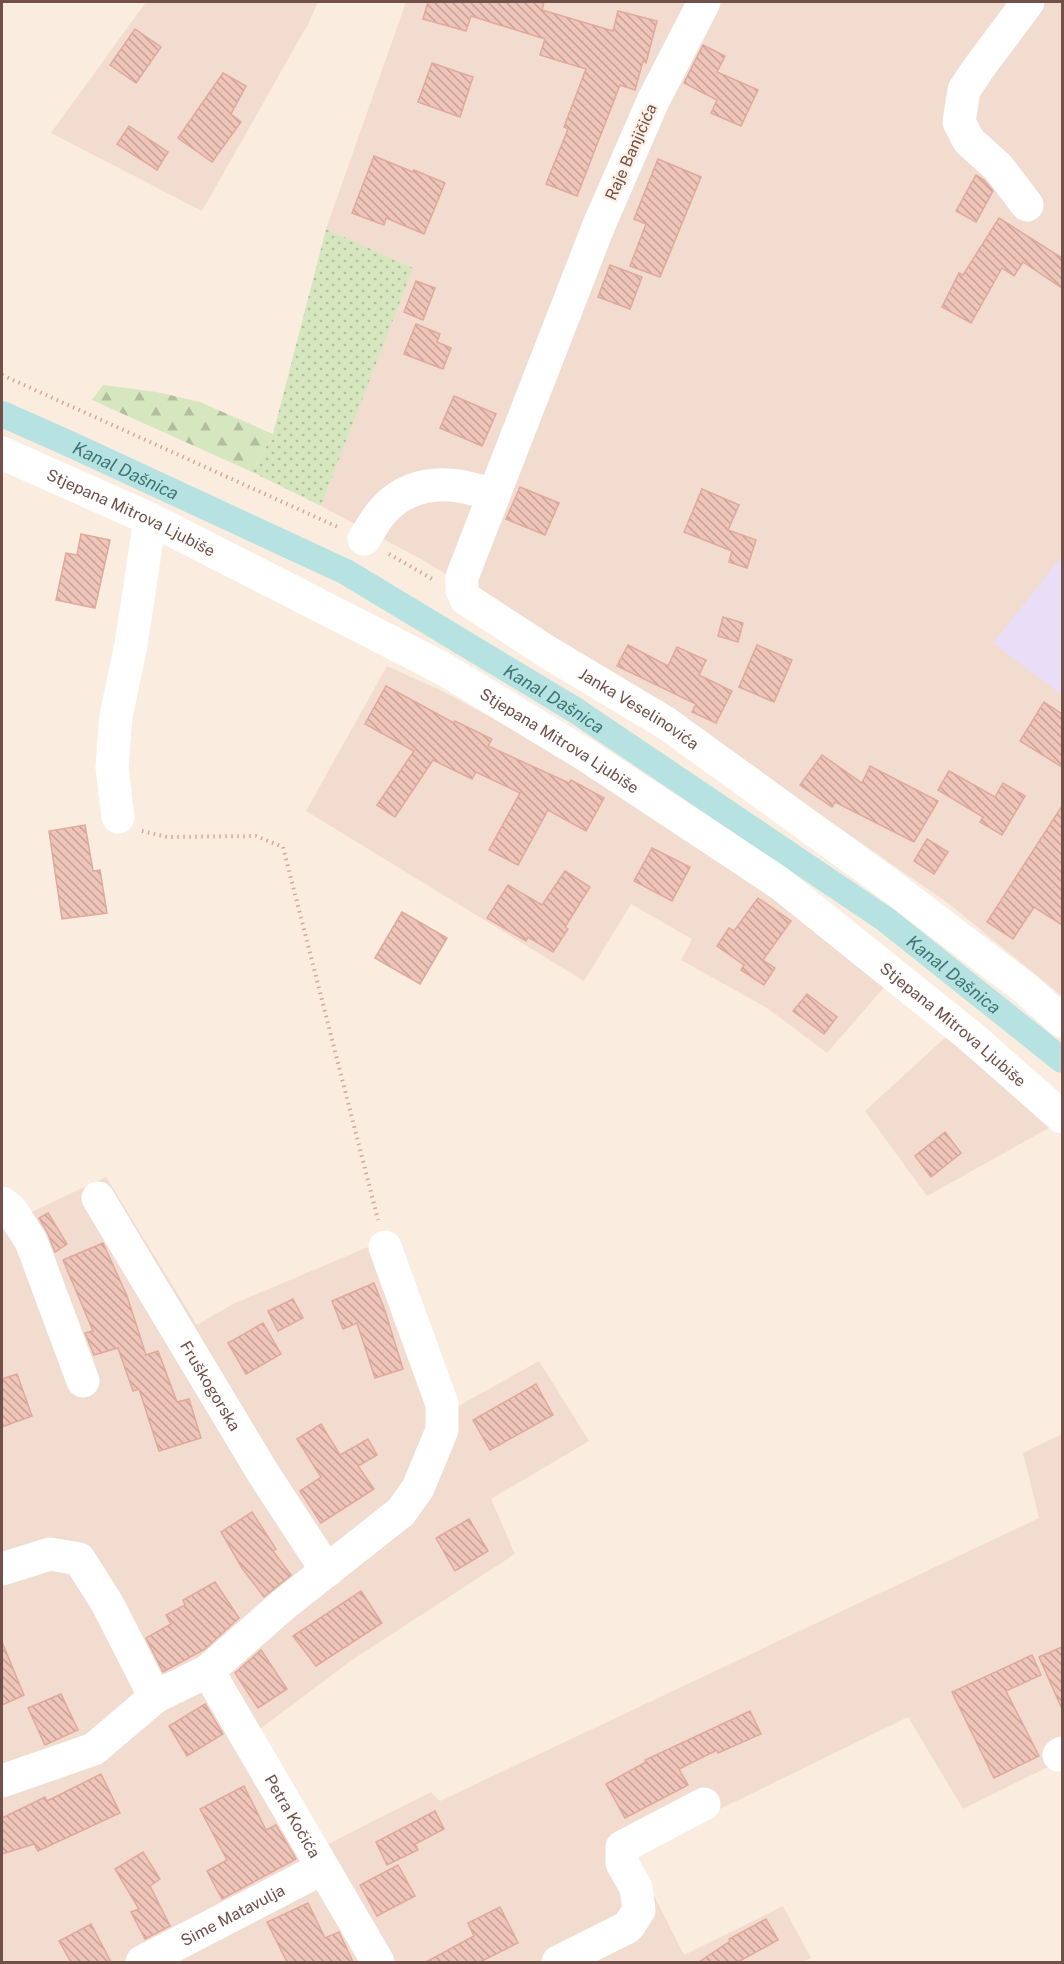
<svg xmlns="http://www.w3.org/2000/svg" width="1064" height="1964" viewBox="0 0 1064 1964" font-family="'Public Sans',sans-serif">
<defs>
<pattern id="grass-dots" width="8" height="8" patternUnits="userSpaceOnUse" patternTransform="scale(1.5)"><rect width="8" height="8" fill="#d6e7bf"/><path d="M2 2h.1M6 6h.1" fill="none" stroke="#b2be9d" stroke-width="1.8" stroke-linecap="round"/></pattern>
<pattern id="forest-firs" width="22" height="20" patternUnits="userSpaceOnUse" patternTransform="scale(1.5)"><rect width="22" height="20" fill="#d6e7bf"/><path d="M5 1l3.5 6h-7zM16 11l3.5 6h-7z" fill="#b2be9d"/></pattern>
<pattern id="building-back-hatch" width="6" height="6" patternUnits="userSpaceOnUse" patternTransform="scale(1.5)"><rect width="6" height="6" fill="#efc5b9"/><path d="M-1 5l2 2M0 0l6 6M5-1l2 2" fill="none" stroke="#c6a298"/></pattern>
</defs>
<rect width="100%" height="100%" fill="#fbece0"/>
<g fill="#f2dccf">
<path d="M 146,2 L 318,2 L 308,24 L 202,211 L 51,133 Z"/>
<path d="M 406,2 L 1062,2 L 1062,996 L 949,904 L 682,718 L 419,558 L 321,506 L 412,268 L 326,229 Z"/>
<path d="M 387,666 L 442,691 L 564,757 L 622,798 L 810,924 L 887,984 L 827,1053 L 767,1008 L 681,960 L 692,939 L 631,904 L 584,981 L 306,811 Z"/>
<path d="M 949,1034 L 1056,1124 L 927,1196 L 865,1111 Z"/>
<path d="M 106,1177 L 197,1325 L 233,1304 L 373,1245 L 455,1408 L 539,1361 L 589,1441 L 491,1499 L 515,1554 L 352,1660 L 260,1729 L 212,1657 L 84,1740 L 2,1769 L 2,1219 L 27,1214 Z"/>
<path d="M 1062,1434 L 1062,1760 L 963,1809 L 908,1717 L 632,1852 L 684,1955 L 783,1906 L 811,1958 L 802,1962 L 392,1962 L 326,1845 L 431,1792 L 440,1801 L 1039,1518 L 1023,1453 Z"/>
<path d="M 203,1681 L 368,1962 L 2,1962 L 2,1792 Z"/>
</g>
<path fill="#e9ddf7" d="M 1062,556 L 1062,695 L 993,643 Z"/>
<path fill="url(#grass-dots)" d="M 326,229 L 413,268 L 321,506 L 252,472 L 273,434 Z"/>
<path fill="url(#forest-firs)" d="M 103,385 L 157,392 L 200,402 L 273,434 L 252,472 L 92,400 Z"/>
<g fill="none" stroke-linecap="round" stroke-linejoin="round">
<path stroke="#b6e3e1" stroke-width="26" id="s1" d="M 2,414 L 72,445 L 346,572 L 575,710 L 885,919 L 1062,1060"/>
</g>
<g fill="url(#building-back-hatch)" stroke="#e0a99a" stroke-width="1.5">
<path d="M 428,2 L 544,2 L 542,10 L 613,31 L 618,11 L 657,21 L 646,63 L 643,61 L 635,90 L 620,85 L 577,196 L 546,184 L 568,129 L 564,127 L 586,69 L 540,55 L 545,39 L 471,16 L 466,31 L 423,19 Z"/>
<path d="M 135,29 L 161,47 L 136,83 L 110,65 Z"/>
<path d="M 703,45 L 725,56 L 717,72 L 758,90 L 741,126 L 711,113 L 717,100 L 684,83 Z"/>
<path d="M 432,63 L 473,77 L 460,117 L 418,102 Z"/>
<path d="M 223,73 L 246,86 L 231,114 L 241,122 L 212,162 L 178,138 Z"/>
<path d="M 129,126 L 168,152 L 157,170 L 117,144 Z"/>
<path d="M 374,156 L 413,172 L 414,170 L 445,183 L 424,234 L 386,218 L 384,225 L 352,213 Z"/>
<path d="M 658,159 L 701,177 L 660,277 L 630,266 L 646,224 L 634,219 Z"/>
<path d="M 976,175 L 984,180 L 993,191 L 976,222 L 956,211 Z"/>
<path d="M 999,218 L 1062,258 L 1062,288 L 1023,262 L 1014,276 L 1002,268 L 971,323 L 942,307 L 959,273 L 963,275 Z"/>
<path d="M 610,265 L 642,277 L 630,309 L 598,297 Z"/>
<path d="M 416,281 L 435,288 L 423,320 L 404,312 Z"/>
<path d="M 416,324 L 440,334 L 437,342 L 451,348 L 443,369 L 404,354 Z"/>
<path d="M 454,396 L 496,414 L 482,446 L 440,428 Z"/>
<path d="M 520,487 L 559,503 L 545,535 L 506,519 Z"/>
<path d="M 702,489 L 739,505 L 728,530 L 756,540 L 747,568 L 729,562 L 732,551 L 684,532 Z"/>
<path d="M 81,534 L 110,540 L 95,608 L 56,600 L 66,553 L 77,555 Z"/>
<path d="M 723,617 L 743,623 L 738,642 L 718,636 Z"/>
<path d="M 628,645 L 668,666 L 677,647 L 706,660 L 699,675 L 732,691 L 716,723 L 692,712 L 696,704 L 617,666 Z"/>
<path d="M 757,645 L 792,660 L 774,702 L 739,687 Z"/>
<path d="M 386,686 L 454,723 L 455,721 L 492,739 L 488,746 L 569,783 L 571,780 L 604,798 L 586,831 L 548,810 L 518,865 L 489,850 L 520,793 L 476,772 L 472,779 L 433,760 L 395,817 L 377,805 L 414,751 L 365,724 Z"/>
<path d="M 1044,702 L 1062,714 L 1062,767 L 1020,741 Z"/>
<path d="M 822,755 L 862,783 L 870,766 L 938,801 L 914,842 L 835,802 L 832,807 L 800,785 Z"/>
<path d="M 949,771 L 995,797 L 1003,783 L 1025,796 L 1002,835 L 980,822 L 983,817 L 938,790 Z"/>
<path d="M 1062,806 L 1062,925 L 1034,907 L 1013,939 L 987,922 Z"/>
<path d="M 85,825 L 93,871 L 100,870 L 107,913 L 62,919 L 49,831 Z"/>
<path d="M 927,839 L 948,852 L 934,874 L 914,861 Z"/>
<path d="M 652,848 L 690,867 L 672,901 L 634,881 Z"/>
<path d="M 565,871 L 590,887 L 565,927 L 568,929 L 553,952 L 528,937 L 526,941 L 487,918 L 508,885 L 542,905 Z"/>
<path d="M 758,898 L 791,921 L 763,960 L 775,968 L 764,985 L 741,970 L 744,965 L 717,946 L 729,928 L 734,931 Z"/>
<path d="M 402,912 L 447,938 L 420,984 L 375,958 Z"/>
<path d="M 807,994 L 837,1017 L 824,1034 L 793,1011 Z"/>
<path d="M 945,1132 L 961,1153 L 931,1177 L 915,1156 Z"/>
<path d="M 48,1213 L 67,1244 L 55,1252 L 48,1234 L 39,1218 Z"/>
<path d="M 103,1243 L 127,1296 L 146,1355 L 158,1351 L 177,1402 L 189,1399 L 201,1438 L 159,1451 L 139,1389 L 133,1391 L 118,1348 L 94,1355 L 85,1333 L 93,1331 L 63,1260 Z"/>
<path d="M 374,1283 L 385,1311 L 403,1369 L 375,1378 L 357,1323 L 343,1329 L 332,1301 Z"/>
<path d="M 293,1299 L 303,1318 L 278,1331 L 268,1311 Z"/>
<path d="M 263,1323 L 281,1354 L 246,1374 L 228,1343 Z"/>
<path d="M 17,1374 L 32,1416 L 2,1427 L 2,1379 Z"/>
<path d="M 536,1384 L 553,1415 L 490,1450 L 473,1420 Z"/>
<path d="M 321,1424 L 340,1455 L 368,1439 L 377,1455 L 358,1466 L 374,1489 L 321,1523 L 300,1491 L 321,1477 L 297,1439 Z"/>
<path d="M 252,1512 L 276,1549 L 273,1551 L 291,1575 L 264,1597 L 242,1568 L 221,1532 Z"/>
<path d="M 469,1519 L 488,1551 L 455,1571 L 436,1538 Z"/>
<path d="M 215,1582 L 239,1618 L 205,1649 L 163,1672 L 146,1638 L 171,1624 L 166,1615 L 185,1605 L 183,1600 Z"/>
<path d="M 361,1591 L 382,1623 L 316,1666 L 293,1636 Z"/>
<path d="M 2,1642 L 24,1695 L 2,1705 Z"/>
<path d="M 1062,1647 L 1062,1709 L 1039,1657 Z"/>
<path d="M 261,1650 L 287,1689 L 258,1708 L 235,1673 Z"/>
<path d="M 1032,1655 L 1041,1675 L 1006,1691 L 1039,1756 L 994,1778 L 952,1692 Z"/>
<path d="M 61,1694 L 78,1730 L 45,1745 L 28,1708 Z"/>
<path d="M 205,1704 L 223,1734 L 187,1756 L 169,1726 Z"/>
<path d="M 750,1711 L 761,1734 L 718,1753 L 717,1750 L 679,1769 L 688,1785 L 625,1818 L 606,1784 L 646,1762 L 645,1760 Z"/>
<path d="M 101,1774 L 120,1813 L 38,1851 L 34,1844 L 2,1854 L 2,1818 L 45,1797 L 47,1801 Z"/>
<path d="M 244,1786 L 266,1830 L 276,1825 L 296,1859 L 222,1899 L 207,1871 L 227,1860 L 200,1809 Z"/>
<path d="M 435,1811 L 444,1829 L 415,1844 L 418,1850 L 387,1865 L 376,1842 Z"/>
<path d="M 143,1852 L 160,1879 L 150,1886 L 170,1926 L 145,1939 L 131,1912 L 139,1909 L 115,1869 Z"/>
<path d="M 398,1865 L 415,1896 L 377,1916 L 360,1885 Z"/>
<path d="M 308,1903 L 325,1938 L 339,1932 L 353,1962 L 287,1962 L 267,1922 Z"/>
<path d="M 500,1907 L 518,1943 L 480,1962 L 426,1962 L 474,1936 L 468,1923 Z"/>
<path d="M 766,1919 L 778,1940 L 738,1962 L 699,1962 L 730,1941 L 729,1939 Z"/>
<path d="M 91,1924 L 111,1962 L 71,1962 L 59,1941 Z"/>
</g>
<g fill="none" stroke-linecap="round" stroke-linejoin="round">
<g stroke="#d3a89c" stroke-width="4" stroke-dasharray="1.5 4.5" stroke-linecap="butt">
<path d="M 2,375 L 340,528"/>
<path d="M 389,554 L 434,580"/>
<path d="M 142,831 L 167,837 L 256,836 L 283,847 L 378,1220"/>
</g>
<g stroke="#fff" stroke-width="33">
<path id="s2" d="M 704,2 L 653,101 L 599,225 L 462,577 L 462,590 L 466,599 L 549,653 L 666,723 L 887,883 L 1026,989 L 1062,1021"/>
<path d="M 1027,205 L 998,167 L 969,141 L 959,122 L 964,90 L 978,69 L 1028,2"/>
<path id="s3" d="M 2,453 L 150,519 L 442,668 L 584,754 L 778,882 L 970,1036 L 1062,1117"/>
<path d="M 364,539 C 370,530 375,520 382,512 C 411,478 455,480 493,496"/>
<path d="M 118,817 L 112,767 L 116,716 L 131,645 L 150,519"/>
<path id="s4" d="M 98,1198 L 263,1473 L 327,1571"/>
<path d="M 2,1203 L 11,1210 L 31,1241 L 83,1381"/>
<path d="M 2,1569 L 50,1554 L 79,1559 L 107,1603 L 155,1697"/>
<path id="s5" d="M 208,1671 L 378,1962"/>
<path d="M 1059,1755 L 1062,1753"/>
<path d="M 2,1781 L 94,1749 L 155,1697 L 208,1671 L 283,1605 L 401,1512 L 418,1488 L 442,1430 L 442,1404 L 385,1247"/>
<path id="s6" d="M 142,1962 L 323,1868"/>
<path d="M 558,1962 L 628,1927 L 639,1910 L 636,1888 L 622,1863 L 622,1847 L 704,1804"/>
</g>
</g>
<g text-anchor="middle" dominant-baseline="central" stroke-width="5" stroke-linejoin="round" paint-order="stroke">
<g font-size="16" fill="#705049" stroke="#fef0e5">
<text transform="translate(631 152) rotate(-66)">Raje Banjičića</text>
<text stroke="none"><textPath href="#s3" startOffset="142">Stjepana Mitrova Ljubiše</textPath></text>
<text stroke="none"><textPath href="#s2" startOffset="852">Janka Veselinovića</textPath></text>
<text stroke="none"><textPath href="#s3" startOffset="628">Stjepana Mitrova Ljubiše</textPath></text>
<text stroke="none"><textPath href="#s3" startOffset="1114">Stjepana Mitrova Ljubiše</textPath></text>
<text stroke="none"><textPath href="#s4" startOffset="219">Fruškogorska</textPath></text>
<text stroke="none"><textPath href="#s5" startOffset="168">Petra Kočića</textPath></text>
<text stroke="none"><textPath href="#s6" startOffset="102">Sime Matavulja</textPath></text>
</g>
<g font-size="18" font-style="italic" fill="#3e7675" stroke="#fef0e5">
<text stroke="none"><textPath href="#s1" startOffset="136">Kanal Dašnica</textPath></text>
<text stroke="none"><textPath href="#s1" startOffset="622">Kanal Dašnica</textPath></text>
<text stroke="none"><textPath href="#s1" startOffset="1108">Kanal Dašnica</textPath></text>
</g>
</g>
<rect width="1064" height="1964" fill="none" stroke="#705049" stroke-width="6"/>
</svg>
